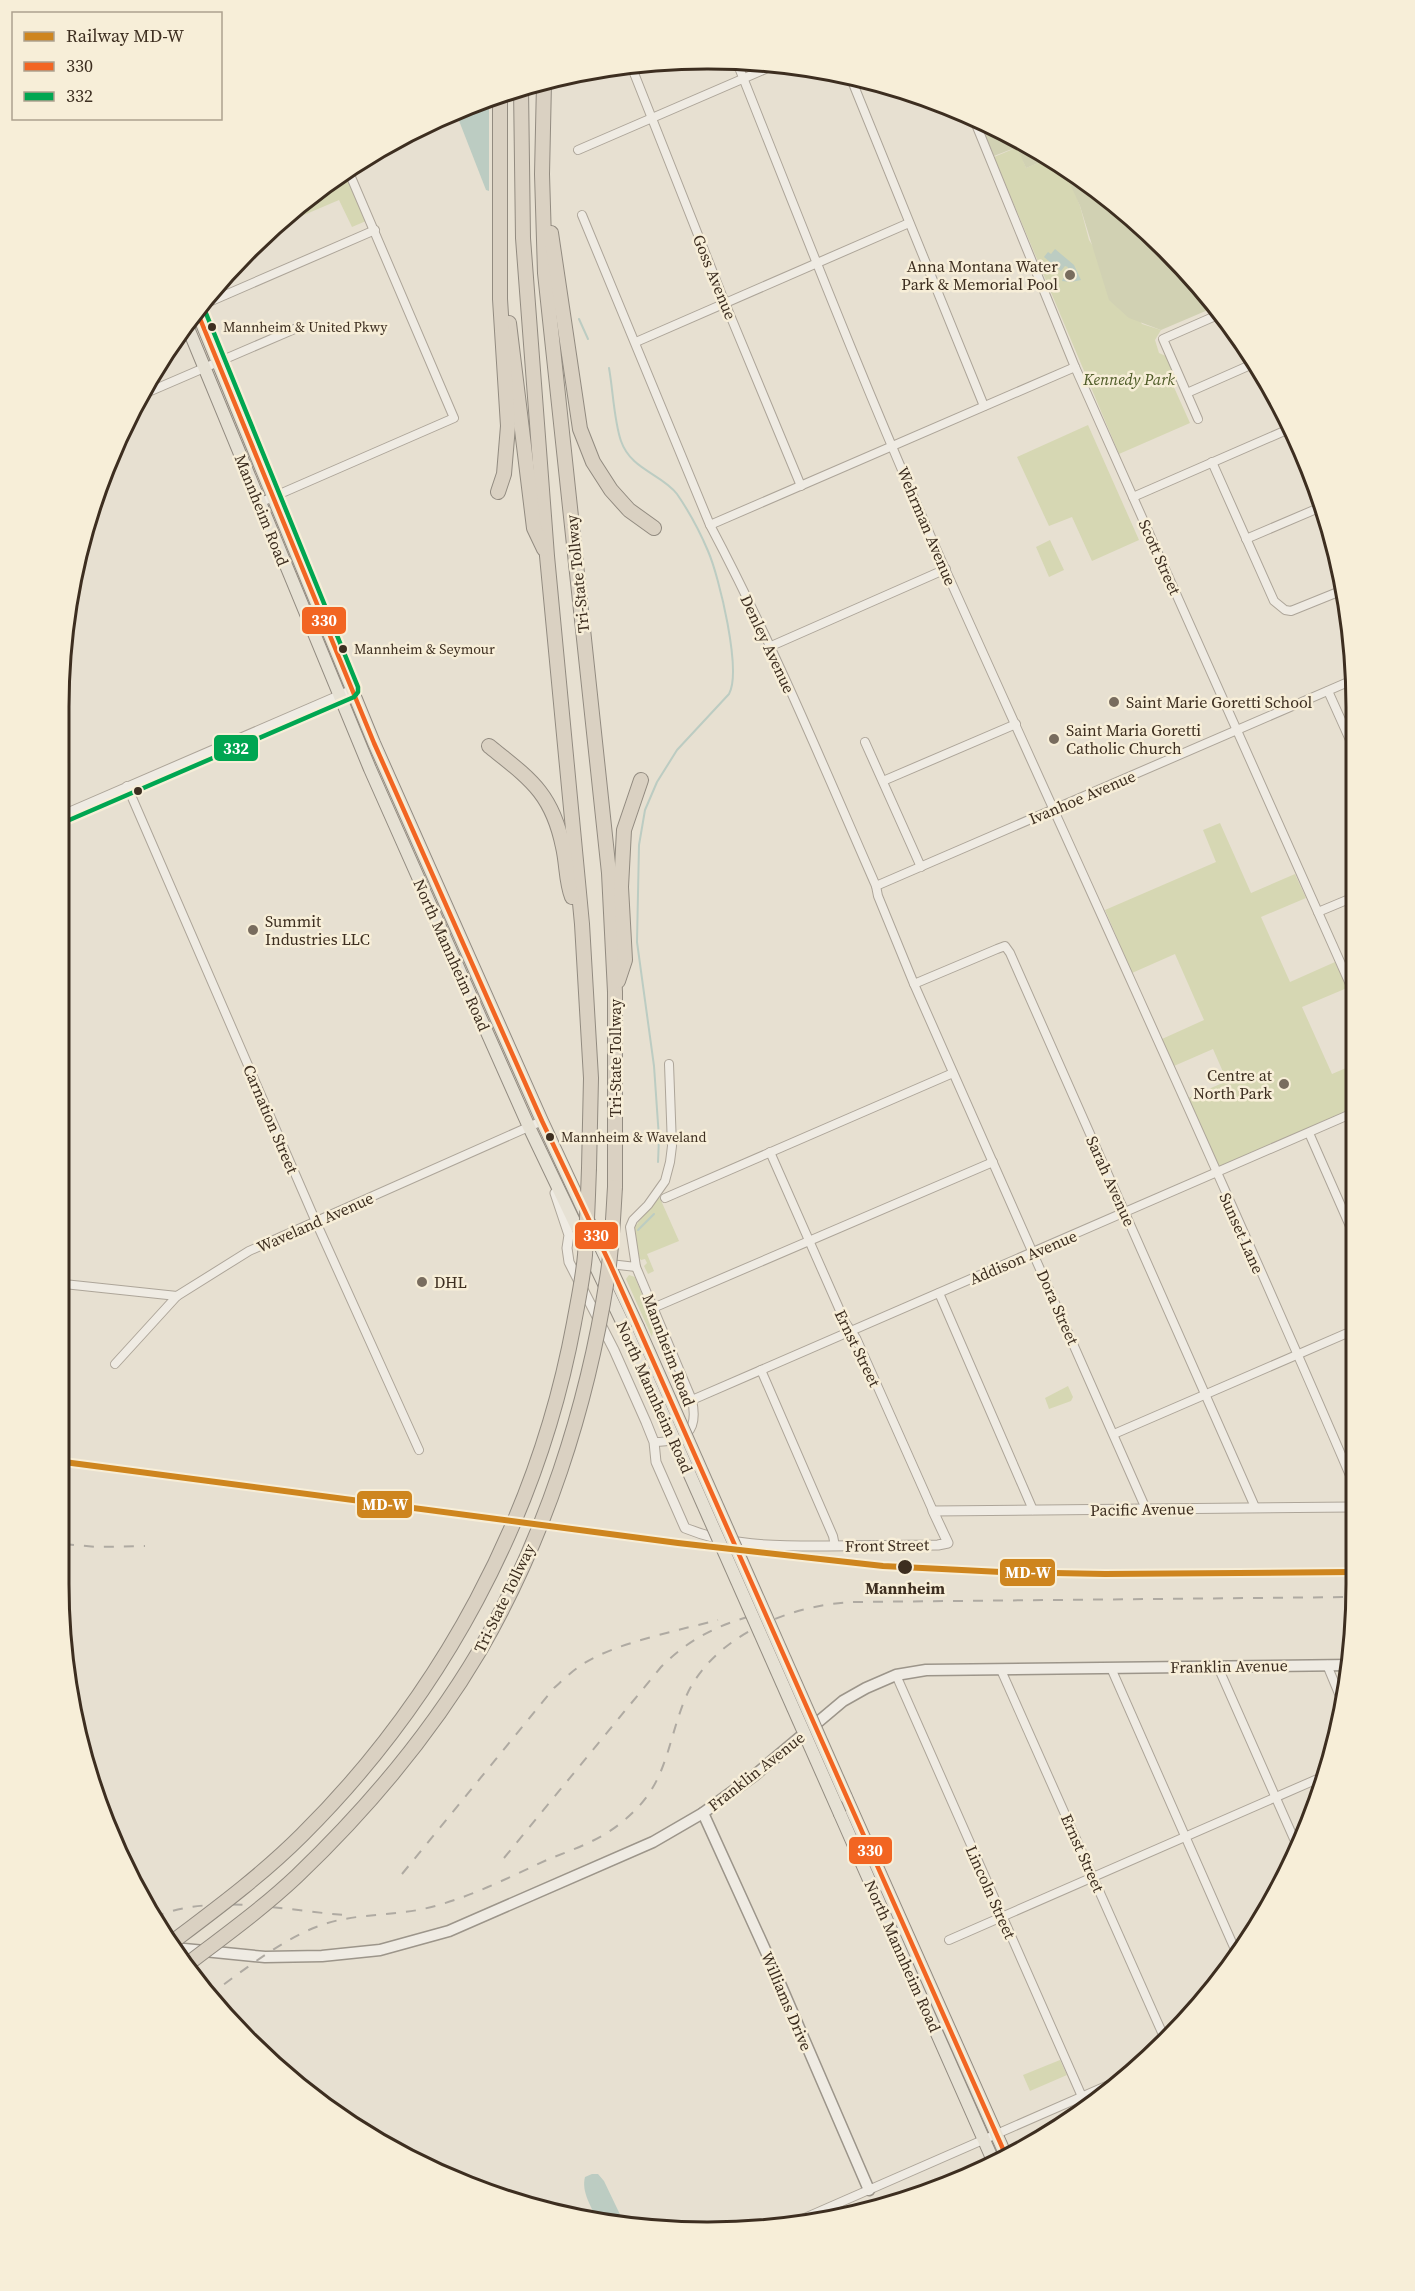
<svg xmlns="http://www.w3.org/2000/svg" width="1415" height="2291" viewBox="0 0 1415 2291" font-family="'Source Serif 4',serif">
<rect width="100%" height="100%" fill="#e7e0d1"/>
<g fill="#d6d7b3">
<path d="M 1018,147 L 1026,168 L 1048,159 L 1063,168 L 1068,175 L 1080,206 L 1089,240 L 1142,324 L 1161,330 L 1155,340 L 1159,353 L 1168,357 L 1174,370 L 1168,374 L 1190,423 L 1119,454 L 994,157 Z"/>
<path d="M 345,173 L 366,221 L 352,227 L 339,200 L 271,229 L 279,220 Z"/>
<path d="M 1088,425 L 1139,540 L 1092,561 L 1072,517 L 1049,526 L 1017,457 Z"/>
<path d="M 1050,540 L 1064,570 L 1049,577 L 1036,547 Z"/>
<path d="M 1220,823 L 1251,893 L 1295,874 L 1306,898 L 1261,917 L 1290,982 L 1335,962 L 1347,988 L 1302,1007 L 1332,1074 L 1353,1065 L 1353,1109 L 1218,1168 L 1188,1098 L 1227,1081 L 1213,1049 L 1174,1066 L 1162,1039 L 1204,1020 L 1175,954 L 1132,973 L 1105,910 L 1216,862 L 1203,830 Z"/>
<path d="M 659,1196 L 679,1241 L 647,1254 L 654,1271 L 648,1274 L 644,1266 L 647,1263 L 645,1259 L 641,1260 L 637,1255 L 633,1229 Z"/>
<path d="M 629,1275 L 635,1277 L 654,1324 L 652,1337 L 626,1279 Z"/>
<path d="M 1068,1386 L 1073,1397 L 1071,1401 L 1049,1409 L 1045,1398 Z"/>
<path d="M 1060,2060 L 1067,2075 L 1030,2091 L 1023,2075 Z"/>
</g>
<g fill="#d1d1b3">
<path d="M 979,120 L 994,125 L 1048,159 L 1026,168 L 1017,147 L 994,156 Z"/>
<path d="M 1063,168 L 1102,192 L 1196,280 L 1215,307 L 1161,330 L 1129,318 L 1109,300 L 1080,206 Z"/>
</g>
<g fill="#bcccc2">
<path d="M 489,98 L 489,191 L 486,190 L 456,113 Z"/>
<path d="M 1055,249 L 1074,265 L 1081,280 L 1071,282 L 1062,281 L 1068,267 L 1065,266 L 1061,271 L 1044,257 L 1048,252 L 1051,254 Z"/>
<path d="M 592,2174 L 598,2174 L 604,2181 L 626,2227 L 598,2221 C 592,2208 581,2192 585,2177 Z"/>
</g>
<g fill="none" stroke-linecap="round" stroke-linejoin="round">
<g stroke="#bcccc2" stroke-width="2">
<path d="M 579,319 L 588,339"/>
<path d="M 609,368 C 613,390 614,421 621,441 C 631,470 662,474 677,494 C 688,510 700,532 708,551 C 719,576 742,671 729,694 L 677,750 L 657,782 L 645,810 L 639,845 L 637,942 L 654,1066 L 659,1138 L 658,1162"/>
<path d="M 638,1230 L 654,1214"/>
</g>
<g stroke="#ada599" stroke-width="10">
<g id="minor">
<path d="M 736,60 C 804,231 871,403 946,571 C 1082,874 1221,1175 1352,1480"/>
<path d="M 632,68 L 725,303 L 801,486"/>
<path d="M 850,76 L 984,406"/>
<path d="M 973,117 L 1075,367 L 1354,993"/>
<path d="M 578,150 L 777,64"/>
<path d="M 582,215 L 710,525 C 772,642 823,765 876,886 L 878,896 L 914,984 L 1146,1509"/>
<path d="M 209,302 L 375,230"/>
<path d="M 636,342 L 909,223"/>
<path d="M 146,393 L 297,328"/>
<path d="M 1187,393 L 1255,363"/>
<path d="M 1198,419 L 1163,339 L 1220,314"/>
<path d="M 1212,462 L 1274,601 L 1285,610 L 1291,611 L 1343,590"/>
<path d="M 1133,497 L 1289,429"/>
<path d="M 259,503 L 454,418 L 348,170"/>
<path d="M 710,525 L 1075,367"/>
<path d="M 1246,539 L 1321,507"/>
<path d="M 769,647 L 946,569"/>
<path d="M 1328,691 L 1355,751"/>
<path d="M 865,742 L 921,867"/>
<path d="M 883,781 L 1016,724"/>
<path d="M 127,786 L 316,1222 L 419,1450"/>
<path d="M 64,814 L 351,690"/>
<path d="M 876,886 L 1355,679"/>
<path d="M 1318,912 L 1354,897"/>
<path d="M 914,984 L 997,949 L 1005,946 L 1010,953 L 1255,1507"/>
<path d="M 1309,1133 L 1353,1233"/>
<path d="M 770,1152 L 845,1322 L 856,1338 L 933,1511"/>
<path d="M 665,1198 L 953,1073"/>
<path d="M 610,1264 L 636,1267 L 630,1227 L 633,1220 L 648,1205 L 665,1181 L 670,1162 L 672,1146 L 669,1064"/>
<path d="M 636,1267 L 692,1400 C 699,1432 685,1442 654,1442"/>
<path d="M 64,1284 L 177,1296"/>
<path d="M 939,1293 L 1033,1510"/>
<path d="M 653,1308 L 993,1162"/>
<path d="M 115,1364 L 177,1296 L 249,1251 L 542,1121"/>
<path d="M 761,1370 L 833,1536 L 835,1546"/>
<path d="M 692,1400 L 1353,1113"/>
<path d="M 1114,1434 L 1352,1331"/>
<path d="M 1327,1665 L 1342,1701"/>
<path d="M 1218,1667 L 1298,1848"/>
<path d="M 1111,1668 L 1237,1954"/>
<path d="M 1001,1670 L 1164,2037"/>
<path d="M 896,1675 L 1087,2108"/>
<path d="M 949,1940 L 1322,1777"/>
<path d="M 784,2227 L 1120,2080"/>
</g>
</g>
<g stroke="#ada599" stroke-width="11">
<path id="tertiary" d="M 555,1193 L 569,1235 L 567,1248 L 569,1262 L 614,1350 L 646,1422 L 654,1442 L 656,1462 L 685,1528 C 731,1547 778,1546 826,1546 C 864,1546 901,1545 938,1545 L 948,1543 L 933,1511 L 1352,1507"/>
</g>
<g stroke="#9c958a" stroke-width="13">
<g id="secondary">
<path d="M 703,1813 L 772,1965 L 869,2190"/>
<path d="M 174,1948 L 265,1957 L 322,1956 L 380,1950 L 449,1931 L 653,1842 L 703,1813 L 755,1775 L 843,1701 L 866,1688 L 896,1675 L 926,1670 L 1351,1665"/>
</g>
</g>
<g stroke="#928b80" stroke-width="14">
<g id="primary">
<path d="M 196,309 L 374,743 L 542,1121 L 638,1327"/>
<path d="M 186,323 L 370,769 L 529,1127 L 625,1328"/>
<path d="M 846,1797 L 1007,2158"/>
<path d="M 840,1814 L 995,2165"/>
</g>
</g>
<g stroke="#928b80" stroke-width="16">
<g id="motorway">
<path d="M 544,83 L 542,174 L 545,273 L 609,873 L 615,992 L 615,1187"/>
<path d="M 521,88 L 523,238 L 547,556 L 582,924 L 591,1078 L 589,1168"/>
<path d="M 551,233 L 580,429 L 593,462 L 611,490 L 629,510 L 654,528"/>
<path d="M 509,323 L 534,528 L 544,549"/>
<path d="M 498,492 L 504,474 L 508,426 L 500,299 L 500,93"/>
<path d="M 489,746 C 530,779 552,793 563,847 C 567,864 566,882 572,897"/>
<path d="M 618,981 L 625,960 L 621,887 L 624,830 L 641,780"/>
</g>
</g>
<use href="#minor" stroke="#efebe3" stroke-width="8"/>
<use href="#tertiary" stroke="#efebe3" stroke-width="9"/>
<use href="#secondary" stroke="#efebe3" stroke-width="10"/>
<use href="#primary" stroke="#e6e1d4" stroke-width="12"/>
<use href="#motorway" stroke="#dad1c2" stroke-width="14"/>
<g stroke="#afaaa2" stroke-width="2" stroke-dasharray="10 10" stroke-linecap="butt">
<path d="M 64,1544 L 96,1547 L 145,1546"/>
<path d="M 504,1858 L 661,1667 C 694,1634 726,1622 769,1611"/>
<path d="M 402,1874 L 554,1688 C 563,1680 572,1671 583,1664 C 615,1643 680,1630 718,1620"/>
<path d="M 154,1917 C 214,1893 282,1910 344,1915"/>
<path d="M 208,1996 C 240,1973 282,1939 319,1926 C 350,1914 385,1916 418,1910 C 464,1901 507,1878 549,1859 C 574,1849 601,1840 622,1822 C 666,1787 665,1752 683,1704 C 707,1638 788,1605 853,1602 L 1351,1597"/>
</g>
<g stroke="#928b80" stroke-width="14" stroke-linecap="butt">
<g id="primary-bridge">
<path d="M 638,1327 L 846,1797"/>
<path d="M 625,1328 L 840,1814"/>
</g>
</g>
<g stroke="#928b80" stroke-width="16" stroke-linecap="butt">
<g id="motorway-bridge">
<path d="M 171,1943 C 216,1909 262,1875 302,1835 C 441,1697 538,1517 574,1323 C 578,1301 583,1278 585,1255 C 587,1226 588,1197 589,1168"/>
<path d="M 185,1966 C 223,1937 262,1909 297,1876 C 366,1810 431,1733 480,1650 C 545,1537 587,1408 607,1279 C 612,1249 613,1218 615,1187"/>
</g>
</g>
<use href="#primary-bridge" stroke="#e6e1d4" stroke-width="12"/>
<use href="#motorway-bridge" stroke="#dad1c2" stroke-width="14"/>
<g stroke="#f7eed8" stroke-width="9">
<path id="bus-1" d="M 196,309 L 374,743 L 542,1121 L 610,1264 L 1007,2158"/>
</g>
<g stroke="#f7eed8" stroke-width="9">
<path id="bus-2" d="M 67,821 L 354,697 L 358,692 L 358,687 L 203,306"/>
</g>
<use href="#bus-1" stroke="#f26522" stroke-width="4.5"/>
<use href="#bus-2" stroke="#00a651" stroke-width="4.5"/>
<g stroke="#f7eed8" stroke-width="10">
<path id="rail-1" d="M 64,1462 L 678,1543 L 883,1566 L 1001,1572 L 1105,1574 L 1351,1572"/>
</g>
<use href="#rail-1" stroke="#ce851e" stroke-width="6"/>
</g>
<g fill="#786c5e" stroke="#f7eed8" stroke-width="2">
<circle cx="1070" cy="275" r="6"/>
<circle cx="1114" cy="702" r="6"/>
<circle cx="1054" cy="739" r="6"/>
<circle cx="253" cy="930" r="6"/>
<circle cx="1284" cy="1084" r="6"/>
<circle cx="422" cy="1282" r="6"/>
</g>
<g fill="#3d2e20" stroke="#f7eed8" stroke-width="2">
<circle cx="212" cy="327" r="5"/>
<circle cx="343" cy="649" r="5"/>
<circle cx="138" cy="791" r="5"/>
<circle cx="550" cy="1137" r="5"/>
<circle cx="905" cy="1567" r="8"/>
</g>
<g text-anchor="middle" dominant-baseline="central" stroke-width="5" stroke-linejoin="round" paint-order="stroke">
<g font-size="14" fill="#3d2e20" stroke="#f7eed8" text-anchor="start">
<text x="223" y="327">Mannheim &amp; United Pkwy</text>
<text x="354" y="649">Mannheim &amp; Seymour</text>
<text x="561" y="1137">Mannheim &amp; Waveland</text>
</g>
<g font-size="16" fill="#3d2e20" stroke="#f7eed8" text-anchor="start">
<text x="1058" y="266" text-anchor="end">Anna Montana Water<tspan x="1058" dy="18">Park &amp; Memorial Pool</tspan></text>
<text x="1126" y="702">Saint Marie Goretti School</text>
<text x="1066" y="730">Saint Maria Goretti<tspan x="1066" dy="18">Catholic Church</tspan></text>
<text x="265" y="921">Summit<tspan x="265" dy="18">Industries LLC</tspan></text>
<text x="1272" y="1075" text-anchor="end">Centre at<tspan x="1272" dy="18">North Park</tspan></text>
<text x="434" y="1282">DHL</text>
</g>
<g font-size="16" fill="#3d2e20" stroke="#f7eed8">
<text transform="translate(715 277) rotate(68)">Goss Avenue</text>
<text transform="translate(262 510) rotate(68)">Mannheim Road</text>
<text transform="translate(927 526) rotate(67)">Wehrman Avenue</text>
<text transform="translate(1160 557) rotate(66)">Scott Street</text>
<text transform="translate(577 574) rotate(-96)">Tri-State Tollway</text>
<text transform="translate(768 644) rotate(65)">Denley Avenue</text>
<text transform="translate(1082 797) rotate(-23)">Ivanhoe Avenue</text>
<text transform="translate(452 955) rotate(66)">North Mannheim Road</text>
<text transform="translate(615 1058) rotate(-90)">Tri-State Tollway</text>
<text transform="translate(271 1119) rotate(67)">Carnation Street</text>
<text transform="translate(1111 1181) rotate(66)">Sarah Avenue</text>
<text transform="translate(315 1222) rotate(-24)">Waveland Avenue</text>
<text transform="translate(1242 1233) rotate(66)">Sunset Lane</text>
<text transform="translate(1023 1257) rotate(-23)">Addison Avenue</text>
<text transform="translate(1058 1307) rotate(66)">Dora Street</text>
<text transform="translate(858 1348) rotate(64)">Ernst Street</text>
<text transform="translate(669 1350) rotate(69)">Mannheim Road</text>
<text transform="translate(655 1397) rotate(66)">North Mannheim Road</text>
<text transform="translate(1142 1509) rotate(-1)">Pacific Avenue</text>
<text transform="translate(887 1545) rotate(-1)">Front Street</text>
<text transform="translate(504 1598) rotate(-64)">Tri-State Tollway</text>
<text transform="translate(1229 1666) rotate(-1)">Franklin Avenue</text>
<text transform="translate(756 1771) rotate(-38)">Franklin Avenue</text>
<text transform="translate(1083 1853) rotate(66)">Ernst Street</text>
<text transform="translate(991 1892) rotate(66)">Lincoln Street</text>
<text transform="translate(903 1956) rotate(66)">North Mannheim Road</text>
<text transform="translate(787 2001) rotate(67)">Williams Drive</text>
</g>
<g font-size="16" font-style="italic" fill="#4d5a26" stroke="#f7eed8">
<text x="1129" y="379">Kennedy Park</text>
</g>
<g font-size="16" font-weight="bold" fill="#3d2e20" stroke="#f7eed8">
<text x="905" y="1588">Mannheim</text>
</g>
</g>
<path d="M0 0H1415V2291H0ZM707 69H708A638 638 0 0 1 1346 707V1584A638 638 0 0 1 708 2222H707A638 638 0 0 1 69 1584V707A638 638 0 0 1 707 69Z" fill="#f7eed8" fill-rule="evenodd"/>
<path fill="none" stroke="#3d2e20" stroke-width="3" d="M707 69H708A638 638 0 0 1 1346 707V1584A638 638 0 0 1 708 2222H707A638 638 0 0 1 69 1584V707A638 638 0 0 1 707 69Z"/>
<g stroke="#f7eed8" stroke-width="2">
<rect x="301" y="606" width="46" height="29" rx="6" fill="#f26522"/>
<rect x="213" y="734" width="46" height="28" rx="6" fill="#00a651"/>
<rect x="574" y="1221" width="45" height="29" rx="6" fill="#f26522"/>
<rect x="356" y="1490" width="57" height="29" rx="6" fill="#ce851e"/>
<rect x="999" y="1558" width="57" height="29" rx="6" fill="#ce851e"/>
<rect x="848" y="1836" width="45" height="29" rx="6" fill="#f26522"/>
</g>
<g font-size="16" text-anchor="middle" font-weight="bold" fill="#fff">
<text x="324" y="626">330</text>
<text x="236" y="754">332</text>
<text x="596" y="1241">330</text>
<text x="385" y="1510">MD-W</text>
<text x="1028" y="1578">MD-W</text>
<text x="870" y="1856">330</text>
</g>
<rect x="12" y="12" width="210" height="108" fill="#f7eed8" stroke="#ada18e" stroke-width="1.5"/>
<rect x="24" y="32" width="30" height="9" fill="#ce851e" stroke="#ada18e" stroke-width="1.5"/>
<text x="66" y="42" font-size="18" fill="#3d2e20">Railway MD-W</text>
<rect x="24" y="62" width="30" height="9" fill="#f26522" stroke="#ada18e" stroke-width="1.5"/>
<text x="66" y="72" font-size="18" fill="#3d2e20">330</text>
<rect x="24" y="92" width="30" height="9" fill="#00a651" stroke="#ada18e" stroke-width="1.5"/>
<text x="66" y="102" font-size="18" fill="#3d2e20">332</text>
</svg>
